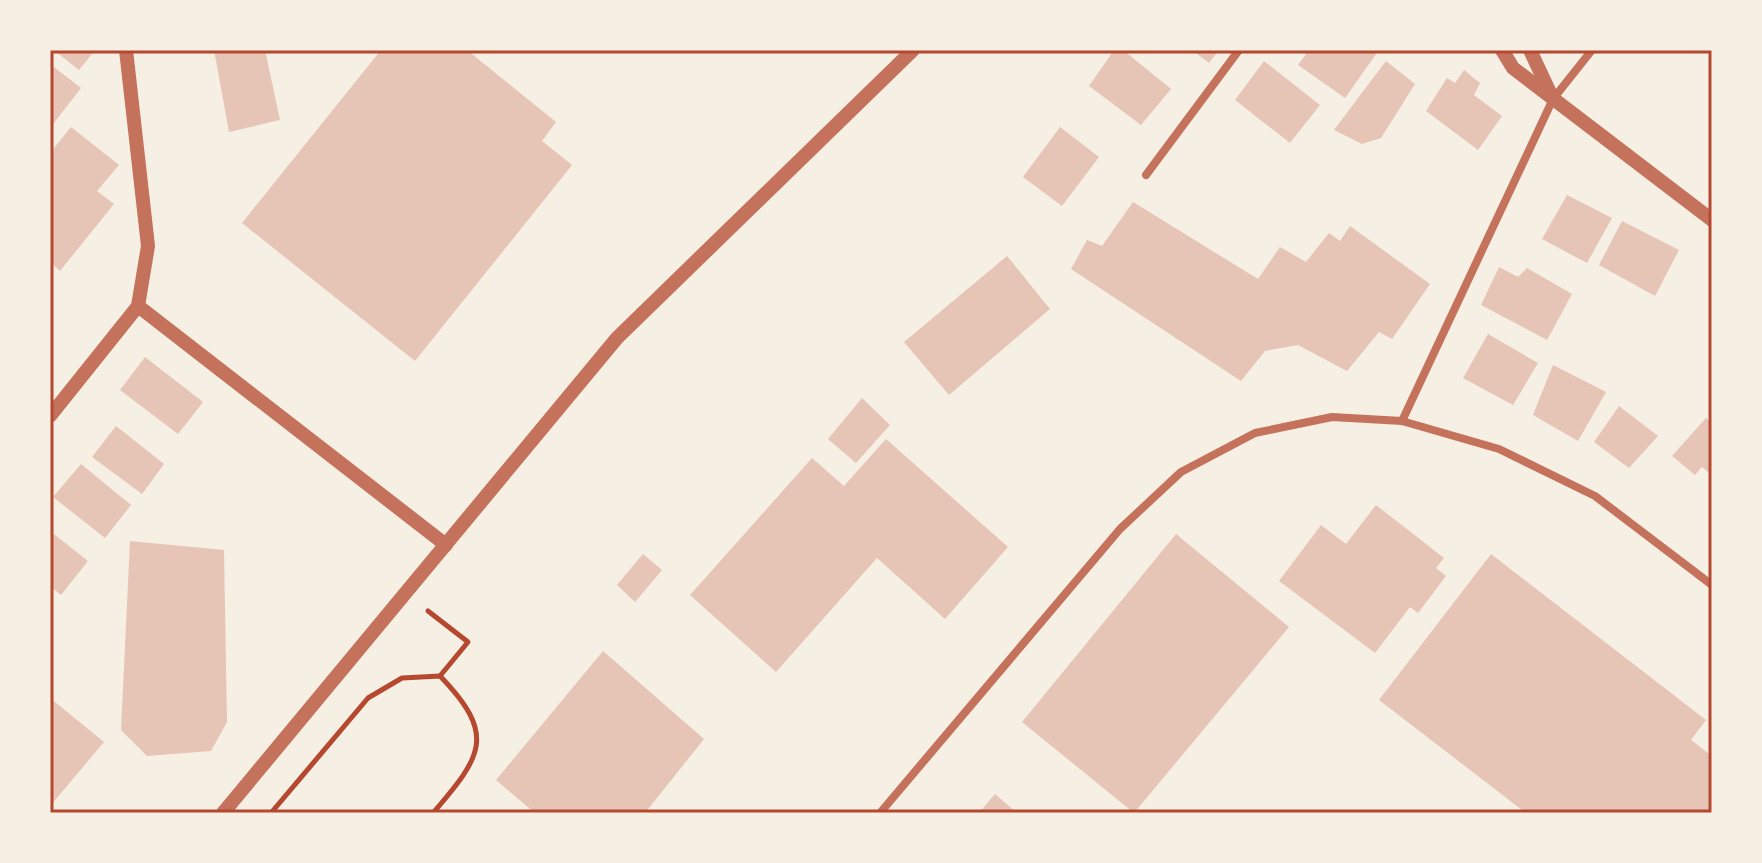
<svg xmlns="http://www.w3.org/2000/svg" width="1762" height="863" viewBox="0 0 1762 863" font-family="Karla,sans-serif">
<rect width="100%" height="100%" fill="#f6efe4"/>
<g fill="#e6c5b7">
<path d="M 54,50 L 95,50 L 79,70 Z"/>
<path d="M 214,50 L 265,50 L 280,120 L 229,132 Z"/>
<path d="M 381,50 L 467,50 L 556,122 L 542,141 L 572,165 L 415,361 L 242,223 Z"/>
<path d="M 1114,50 L 1123,50 L 1171,89 L 1141,125 L 1089,86 Z"/>
<path d="M 1192,50 L 1219,50 L 1209,63 Z"/>
<path d="M 1309,50 L 1379,50 L 1345,98 L 1298,65 Z"/>
<path d="M 1264,61 L 1320,105 L 1290,143 L 1235,100 Z"/>
<path d="M 1386,61 L 1415,84 L 1381,138 L 1362,144 L 1334,130 Z"/>
<path d="M 50,64 L 81,88 L 50,128 Z"/>
<path d="M 1464,70 L 1480,83 L 1474,95 L 1502,116 L 1478,150 L 1426,111 L 1447,78 L 1455,83 Z"/>
<path d="M 71,127 L 119,165 L 97,191 L 114,204 L 60,271 L 50,262 L 50,153 Z"/>
<path d="M 1060,127 L 1099,157 L 1062,206 L 1023,177 Z"/>
<path d="M 1567,195 L 1612,218 L 1587,263 L 1542,239 Z"/>
<path d="M 1133,202 L 1258,279 L 1280,247 L 1306,262 L 1329,233 L 1340,241 L 1350,226 L 1430,284 L 1392,339 L 1379,332 L 1347,371 L 1298,345 L 1265,351 L 1241,381 L 1071,269 L 1087,240 L 1102,246 Z"/>
<path d="M 1622,221 L 1679,250 L 1655,296 L 1599,265 Z"/>
<path d="M 1007,256 L 1050,309 L 949,395 L 904,342 Z"/>
<path d="M 1499,267 L 1518,277 L 1527,268 L 1572,294 L 1547,340 L 1481,305 Z"/>
<path d="M 1488,334 L 1538,363 L 1513,405 L 1463,378 Z"/>
<path d="M 145,357 L 203,402 L 178,434 L 120,390 Z"/>
<path d="M 1553,365 L 1606,392 L 1578,441 L 1533,415 Z"/>
<path d="M 862,398 L 890,425 L 856,463 L 828,439 Z"/>
<path d="M 1619,406 L 1658,436 L 1629,468 L 1594,442 Z"/>
<path d="M 1706,418 L 1712,423 L 1712,475 L 1702,467 L 1695,475 L 1672,456 Z"/>
<path d="M 116,426 L 164,464 L 142,494 L 92,457 Z"/>
<path d="M 886,439 L 1008,547 L 945,619 L 877,558 L 776,672 L 690,595 L 812,458 L 844,486 Z"/>
<path d="M 81,464 L 131,505 L 105,538 L 53,497 Z"/>
<path d="M 1376,505 L 1444,558 L 1436,568 L 1446,576 L 1418,613 L 1410,607 L 1375,653 L 1279,581 L 1321,525 L 1346,544 Z"/>
<path d="M 50,531 L 88,561 L 61,595 L 50,586 Z"/>
<path d="M 1176,534 L 1289,627 L 1134,813 L 1022,722 Z"/>
<path d="M 130,541 L 224,550 L 227,722 L 211,751 L 147,756 L 121,730 Z"/>
<path d="M 643,554 L 662,570 L 635,602 L 617,585 Z"/>
<path d="M 1491,554 L 1706,720 L 1691,740 L 1712,756 L 1712,813 L 1526,813 L 1379,700 Z"/>
<path d="M 603,651 L 704,739 L 645,813 L 535,813 L 496,780 Z"/>
<path d="M 50,698 L 104,742 L 50,806 Z"/>
<path d="M 995,794 L 1017,813 L 979,813 Z"/>
</g>
<g fill="none" stroke-linecap="round" stroke-linejoin="round">
<g stroke="#b5482f" stroke-width="5">
<path d="M 428,611 L 468,642 L 440,676"/>
<path d="M 271,813 L 368,698 L 402,678 L 440,676 C 497,735 482,756 433,813"/>
</g>
<g stroke="#c5725c" stroke-width="8">
<path d="M 1146,175 L 1239,50"/>
<path d="M 1402,421 L 1553,99 L 1592,50"/>
<path d="M 880,813 L 1120,529 L 1181,472 L 1255,433 L 1332,417 L 1402,421 L 1499,449 L 1595,496 L 1712,585"/>
</g>
<g stroke="#c5725c" stroke-width="14">
<path d="M 1502,50 L 1513,68 L 1712,220"/>
<path d="M 1530,50 L 1551,95"/>
<path d="M 138,306 L 446,545"/>
<path d="M 50,416 L 138,306 L 148,246 L 126,50"/>
<path d="M 223,813 L 617,338 L 913,50"/>
</g>
</g>
<rect width="1762" height="863" fill="none" stroke="#f6efe4" stroke-width="104"/>
<rect x="52" y="52" width="1658" height="759" fill="none" stroke="#b5482f" stroke-width="3"/>
</svg>
